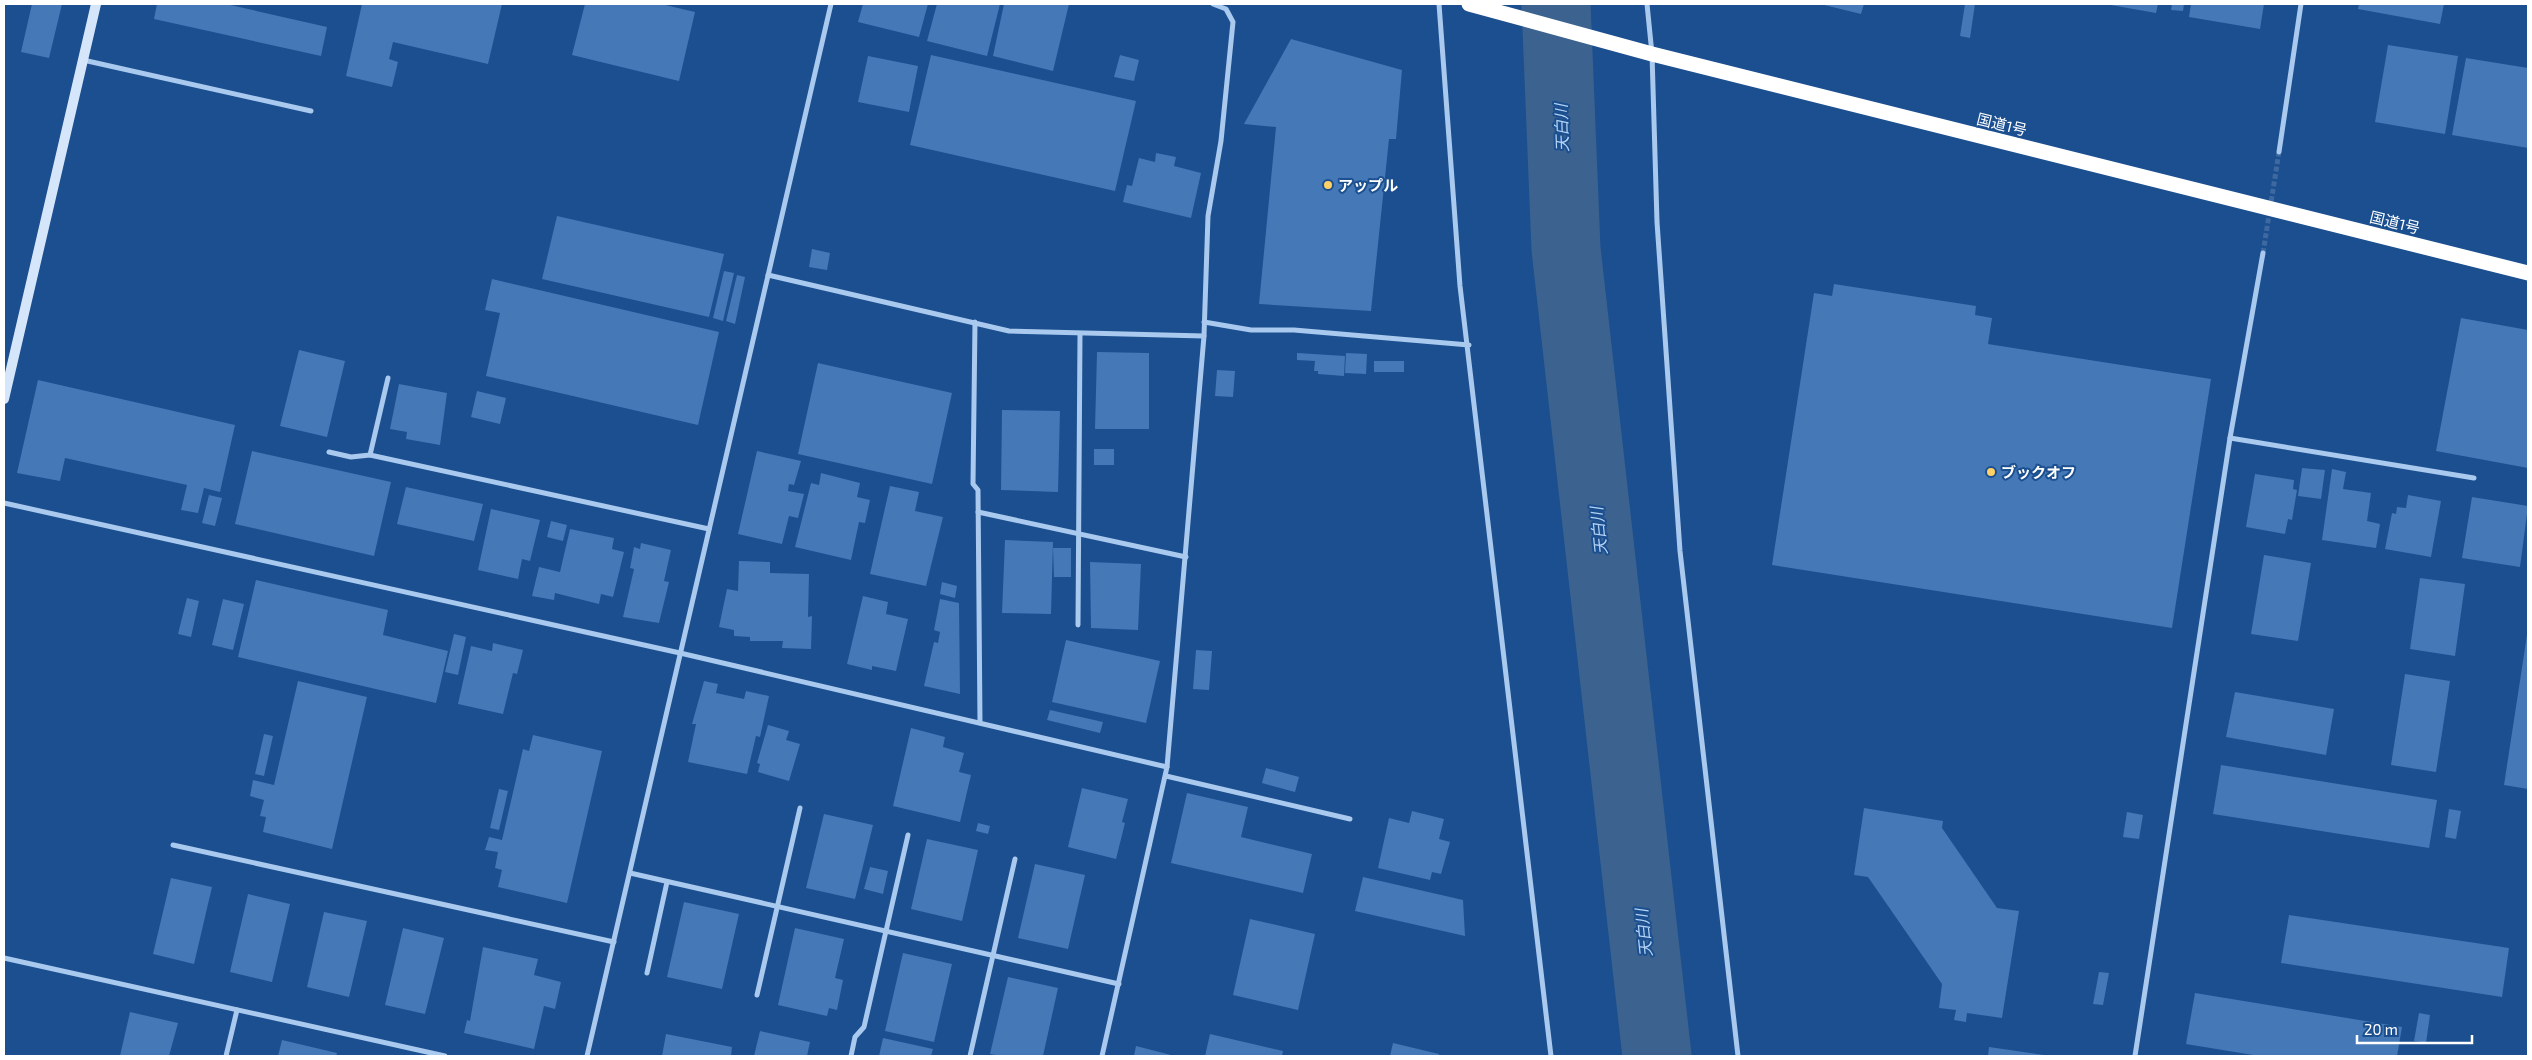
<svg xmlns="http://www.w3.org/2000/svg" width="2532" height="1060" viewBox="0 0 2532 1060" font-family="'Exo 2','Noto Sans JP',sans-serif">
<rect width="100%" height="100%" fill="#1b4f8f"/>
<g fill="none" stroke-linecap="round" stroke-linejoin="round">
<path stroke="#3c6290" stroke-width="69" d="M 1556,4 L 1566,249 L 1657,1056"/>
</g>
<g fill="#4478b7">
<path d="M 32,4 L 62,4 L 49,58 L 21,52 Z"/>
<path d="M 157,4 L 226,4 L 327,27 L 321,56 L 154,19 Z"/>
<path d="M 362,4 L 502,4 L 488,64 L 393,42 L 389,59 L 398,62 L 392,87 L 346,76 Z"/>
<path d="M 585,4 L 661,4 L 695,12 L 679,81 L 572,55 Z"/>
<path d="M 863,4 L 928,4 L 919,37 L 858,22 Z"/>
<path d="M 937,4 L 1000,4 L 987,56 L 927,41 Z"/>
<path d="M 1004,4 L 1069,4 L 1053,71 L 993,56 Z"/>
<path d="M 1820,4 L 1864,4 L 1861,14 Z"/>
<path d="M 1965,4 L 1975,4 L 1970,38 L 1960,36 Z"/>
<path d="M 2105,4 L 2158,4 L 2156,13 Z"/>
<path d="M 2172,4 L 2184,4 L 2183,11 L 2171,10 Z"/>
<path d="M 2191,4 L 2264,4 L 2260,29 L 2189,17 Z"/>
<path d="M 2359,4 L 2444,4 L 2440,24 L 2358,9 Z"/>
<path d="M 1291,39 L 1402,70 L 1396,139 L 1389,139 L 1371,311 L 1259,304 L 1276,127 L 1244,124 Z"/>
<path d="M 2388,45 L 2458,56 L 2445,134 L 2375,122 Z"/>
<path d="M 931,55 L 1136,101 L 1115,191 L 910,145 Z"/>
<path d="M 1120,55 L 1139,60 L 1134,81 L 1114,77 Z"/>
<path d="M 868,56 L 918,66 L 909,112 L 858,102 Z"/>
<path d="M 2466,58 L 2528,68 L 2528,148 L 2452,135 Z"/>
<path d="M 1156,153 L 1176,157 L 1174,166 L 1201,173 L 1191,218 L 1123,202 L 1127,185 L 1132,186 L 1139,158 L 1155,162 Z"/>
<path d="M 557,216 L 724,254 L 709,317 L 542,279 Z"/>
<path d="M 812,249 L 830,253 L 827,270 L 809,267 Z"/>
<path d="M 724,271 L 734,273 L 723,321 L 713,318 Z"/>
<path d="M 737,275 L 745,277 L 735,324 L 726,321 Z"/>
<path d="M 492,279 L 719,332 L 698,425 L 486,376 L 500,313 L 485,310 Z"/>
<path d="M 1834,284 L 1976,306 L 1975,315 L 1992,318 L 1988,344 L 2211,379 L 2172,628 L 1772,565 L 1814,293 L 1832,296 Z"/>
<path d="M 2461,318 L 2528,330 L 2528,468 L 2436,451 Z"/>
<path d="M 299,350 L 345,361 L 327,437 L 280,426 Z"/>
<path d="M 1097,352 L 1149,353 L 1149,429 L 1095,429 Z"/>
<path d="M 1297,353 L 1345,356 L 1344,376 L 1318,374 L 1318,371 L 1314,371 L 1315,361 L 1297,360 Z"/>
<path d="M 1346,353 L 1367,354 L 1366,374 L 1345,373 Z"/>
<rect x="1374" y="361" width="30" height="11"/>
<path d="M 818,363 L 952,393 L 932,484 L 798,454 Z"/>
<path d="M 1217,370 L 1235,371 L 1233,397 L 1215,396 Z"/>
<path d="M 38,380 L 235,425 L 220,492 L 204,488 L 198,513 L 181,510 L 187,485 L 65,458 L 60,481 L 17,473 Z"/>
<path d="M 399,384 L 447,393 L 440,445 L 406,439 L 407,432 L 390,429 Z"/>
<path d="M 477,391 L 506,398 L 500,424 L 471,417 Z"/>
<path d="M 1002,410 L 1060,411 L 1058,492 L 1001,490 Z"/>
<rect x="1094" y="449" width="20" height="16"/>
<path d="M 252,451 L 391,482 L 374,556 L 235,524 Z"/>
<path d="M 757,451 L 801,461 L 794,485 L 789,484 L 788,491 L 804,494 L 798,518 L 789,516 L 782,544 L 738,534 Z"/>
<path d="M 2302,468 L 2325,470 L 2321,499 L 2298,496 Z"/>
<path d="M 2332,469 L 2346,472 L 2343,489 L 2371,493 L 2367,521 L 2380,524 L 2376,548 L 2322,540 Z"/>
<path d="M 821,473 L 860,483 L 857,497 L 870,500 L 865,523 L 859,522 L 851,560 L 795,547 L 811,483 L 819,485 Z"/>
<path d="M 2255,474 L 2294,480 L 2293,489 L 2297,490 L 2292,520 L 2288,519 L 2285,534 L 2246,527 Z"/>
<path d="M 890,486 L 919,492 L 915,511 L 943,517 L 926,586 L 870,574 Z"/>
<path d="M 406,487 L 483,504 L 474,541 L 397,524 Z"/>
<path d="M 209,495 L 222,498 L 215,526 L 202,523 Z"/>
<path d="M 2408,495 L 2441,501 L 2431,557 L 2385,549 L 2392,513 L 2396,514 L 2397,507 L 2406,508 Z"/>
<path d="M 2472,497 L 2528,506 L 2520,567 L 2462,558 Z"/>
<path d="M 491,509 L 540,520 L 530,561 L 522,559 L 518,579 L 478,570 Z"/>
<path d="M 551,521 L 567,525 L 563,541 L 547,537 Z"/>
<path d="M 570,529 L 614,538 L 612,549 L 624,552 L 613,597 L 601,594 L 599,604 L 555,593 L 554,600 L 532,596 L 539,567 L 560,572 Z"/>
<path d="M 1005,540 L 1053,542 L 1051,614 L 1002,613 Z"/>
<path d="M 641,543 L 671,550 L 664,581 L 669,582 L 659,623 L 623,617 L 634,569 L 630,568 L 634,547 L 640,549 Z"/>
<path d="M 1053,548 L 1071,548 L 1071,577 L 1054,577 Z"/>
<path d="M 2264,555 L 2311,563 L 2298,641 L 2251,634 Z"/>
<path d="M 739,561 L 770,562 L 770,573 L 809,574 L 808,617 L 812,616 L 811,649 L 782,648 L 783,641 L 750,641 L 750,637 L 734,636 L 734,630 L 719,627 L 727,589 L 738,591 Z"/>
<path d="M 1090,562 L 1141,564 L 1138,630 L 1091,628 Z"/>
<path d="M 2420,578 L 2465,584 L 2455,656 L 2410,649 Z"/>
<path d="M 256,580 L 388,610 L 383,635 L 448,651 L 436,703 L 238,657 Z"/>
<path d="M 942,582 L 957,586 L 955,598 L 940,594 Z"/>
<path d="M 863,596 L 888,602 L 886,614 L 908,619 L 896,671 L 872,666 L 872,670 L 847,664 Z"/>
<path d="M 187,598 L 199,601 L 191,637 L 178,634 Z"/>
<path d="M 223,599 L 244,604 L 233,650 L 212,645 Z"/>
<path d="M 940,599 L 959,603 L 960,694 L 924,686 L 934,642 L 938,643 L 940,632 L 934,630 Z"/>
<path d="M 454,634 L 466,637 L 458,675 L 445,672 Z"/>
<path d="M 2527,635 L 2528,635 L 2528,789 L 2504,785 Z"/>
<path d="M 1066,640 L 1160,661 L 1146,723 L 1052,702 Z"/>
<path d="M 493,643 L 523,650 L 517,674 L 513,673 L 503,714 L 458,704 L 471,646 L 492,651 Z"/>
<path d="M 1196,650 L 1212,651 L 1209,690 L 1193,689 Z"/>
<path d="M 2405,674 L 2450,681 L 2436,772 L 2391,765 Z"/>
<path d="M 298,681 L 367,697 L 332,849 L 263,832 L 266,817 L 260,816 L 264,800 L 250,796 L 253,780 L 274,785 Z"/>
<path d="M 704,681 L 718,684 L 716,693 L 744,699 L 746,691 L 769,696 L 760,737 L 756,736 L 747,774 L 688,762 L 696,724 L 692,724 Z"/>
<path d="M 2235,692 L 2334,709 L 2326,755 L 2226,737 Z"/>
<path d="M 1050,710 L 1103,722 L 1100,733 L 1047,720 Z"/>
<path d="M 768,725 L 789,731 L 786,740 L 800,744 L 789,781 L 758,772 L 760,764 L 757,763 Z"/>
<path d="M 911,728 L 945,737 L 943,747 L 964,753 L 959,772 L 971,775 L 960,822 L 893,806 Z"/>
<path d="M 264,734 L 273,736 L 264,776 L 255,774 Z"/>
<path d="M 533,735 L 602,751 L 567,903 L 498,887 L 502,870 L 495,868 L 498,852 L 485,850 L 489,837 L 502,840 L 523,749 L 529,751 Z"/>
<path d="M 2221,765 L 2437,800 L 2429,848 L 2213,814 Z"/>
<path d="M 1266,768 L 1299,777 L 1295,792 L 1262,783 Z"/>
<path d="M 1082,788 L 1128,799 L 1122,822 L 1125,823 L 1116,859 L 1068,847 Z"/>
<path d="M 499,789 L 508,791 L 499,830 L 490,828 Z"/>
<path d="M 1187,793 L 1248,807 L 1241,837 L 1312,854 L 1303,893 L 1171,863 Z"/>
<path d="M 1864,808 L 1943,821 L 1942,828 L 1997,908 L 2019,911 L 2002,1018 L 1967,1013 L 1966,1022 L 1954,1020 L 1956,1010 L 1939,1008 L 1942,984 L 1868,877 L 1854,875 Z"/>
<path d="M 2449,809 L 2461,811 L 2456,839 L 2445,837 Z"/>
<path d="M 1412,811 L 1444,819 L 1439,839 L 1450,842 L 1441,874 L 1432,872 L 1430,880 L 1378,868 L 1389,818 L 1409,823 Z"/>
<path d="M 2127,812 L 2143,815 L 2139,839 L 2123,837 Z"/>
<path d="M 824,814 L 873,825 L 855,899 L 806,888 Z"/>
<path d="M 978,823 L 990,826 L 988,834 L 976,831 Z"/>
<path d="M 927,839 L 978,850 L 962,921 L 911,909 Z"/>
<path d="M 1035,864 L 1085,875 L 1068,949 L 1018,938 Z"/>
<path d="M 870,867 L 888,871 L 883,894 L 864,889 Z"/>
<path d="M 1363,877 L 1463,900 L 1465,936 L 1355,911 Z"/>
<path d="M 171,878 L 212,887 L 194,964 L 153,954 Z"/>
<path d="M 248,894 L 290,904 L 272,982 L 230,972 Z"/>
<path d="M 684,902 L 739,914 L 722,989 L 667,977 Z"/>
<path d="M 324,912 L 367,921 L 349,997 L 307,987 Z"/>
<path d="M 2289,915 L 2509,948 L 2502,997 L 2281,963 Z"/>
<path d="M 1250,919 L 1315,934 L 1298,1010 L 1233,995 Z"/>
<path d="M 403,928 L 444,938 L 425,1014 L 385,1005 Z"/>
<path d="M 795,928 L 844,939 L 835,978 L 843,980 L 837,1010 L 829,1008 L 827,1016 L 778,1005 Z"/>
<path d="M 483,947 L 538,959 L 534,975 L 561,982 L 555,1009 L 544,1006 L 534,1049 L 464,1033 L 467,1020 L 470,1021 Z"/>
<path d="M 903,953 L 952,964 L 934,1042 L 885,1031 Z"/>
<path d="M 2099,972 L 2109,973 L 2103,1005 L 2093,1004 Z"/>
<path d="M 1008,977 L 1058,988 L 1043,1056 L 1001,1056 L 990,1054 Z"/>
<path d="M 2195,993 L 2402,1027 L 2397,1056 L 2259,1056 L 2186,1044 Z"/>
<path d="M 130,1012 L 178,1023 L 169,1056 L 120,1056 Z"/>
<path d="M 2419,1013 L 2430,1015 L 2426,1043 L 2414,1041 Z"/>
<path d="M 760,1031 L 810,1042 L 807,1056 L 754,1056 Z"/>
<path d="M 666,1034 L 732,1047 L 731,1056 L 662,1056 Z"/>
<path d="M 1210,1034 L 1283,1051 L 1282,1056 L 1205,1056 Z"/>
<path d="M 883,1038 L 933,1049 L 931,1056 L 879,1056 Z"/>
<path d="M 282,1040 L 337,1053 L 336,1056 L 278,1056 Z"/>
<path d="M 1393,1043 L 1439,1054 L 1439,1056 L 1390,1056 Z"/>
<path d="M 1136,1046 L 1175,1056 L 1134,1056 Z"/>
<path d="M 1989,1047 L 2044,1055 L 2044,1056 L 1988,1056 Z"/>
</g>
<g fill="none" stroke-linecap="round" stroke-linejoin="round">
<path stroke="#3d69a0" stroke-width="5" stroke-dasharray="5 2.5" stroke-linecap="butt" d="M 2263,253 L 2279,152"/>
<g stroke="#a9c9ee" stroke-width="5">
<path d="M 1439,4 L 1460,286 L 1551,1056"/>
<path d="M 1647,4 L 1652,54 L 1657,222 L 1680,551 L 1738,1056"/>
<path d="M 83,60 L 311,111"/>
<path d="M 2279,152 L 2301,4"/>
<path d="M 768,275 L 1009,331 L 1204,336"/>
<path d="M 975,322 L 973,484 L 978,490 L 980,723"/>
<path d="M 1204,322 L 1251,330 L 1294,330 L 1469,345"/>
<path d="M 2230,438 L 2474,478"/>
<path d="M 329,452 L 351,457 L 370,455 L 388,378"/>
<path d="M 370,455 L 709,529"/>
<path d="M 4,503 L 680,653 L 1167,767"/>
<path d="M 978,512 L 1186,557"/>
<path d="M 1078,625 L 1080,334"/>
<path d="M 1166,776 L 1350,819"/>
<path d="M 173,845 L 614,942"/>
<path d="M 630,873 L 1119,984"/>
<path d="M 4,958 L 445,1056"/>
<path d="M 647,973 L 667,882"/>
<path d="M 757,995 L 800,808"/>
<path d="M 226,1056 L 237,1010"/>
<path d="M 587,1056 L 831,4"/>
<path d="M 851,1056 L 855,1037 L 864,1027 L 908,835"/>
<path d="M 970,1056 L 1015,859"/>
<path d="M 1102,1056 L 1167,767 L 1204,336 L 1208,216 L 1221,141 L 1233,22 L 1226,9 L 1213,4"/>
<path d="M 2135,1056 L 2230,438 L 2263,253"/>
</g>
<path stroke="#d6e6fa" stroke-width="10" d="M 4,399 L 96,4"/>
<path stroke="#fff" stroke-width="15" d="M 1469,4 L 1652,54 L 2528,273"/>
</g>
<g fill="#ffd166" stroke="#1b4f8f" stroke-width="2">
<circle cx="1328" cy="185" r="5"/>
<circle cx="1991" cy="472" r="5"/>
</g>
<g text-anchor="middle" dominant-baseline="central" stroke-width="4" stroke-linejoin="round" paint-order="stroke">
<g font-size="15" fill="#fff" stroke="#1b4f8f">
<text transform="translate(2002 124) rotate(14)">国道1号</text>
<text transform="translate(2395 222) rotate(14)">国道1号</text>
</g>
<g font-size="15" font-weight="bold" fill="#fff" stroke="#1b4f8f" text-anchor="start">
<text x="1338" y="185">アップル</text>
<text x="2001" y="472">ブックオフ</text>
</g>
<g font-size="16" font-style="italic" fill="#b5d3f5" stroke="#1b4f8f">
<text transform="translate(1561 128) rotate(-92)">天白川</text>
<text transform="translate(1598 531) rotate(-96)">天白川</text>
<text transform="translate(1643 933) rotate(-96)">天白川</text>
</g>
</g>
<rect width="2532" height="1060" fill="none" stroke="#ffffff" stroke-width="10"/>
<path d="M2357 1035v8h115v-8" fill="none" stroke="#ffffff" stroke-width="2.5"/>
<text x="2364" y="1035" font-size="15" fill="#ffffff" stroke="#1b4f8f" stroke-width="4" paint-order="stroke">20 m</text>
</svg>
